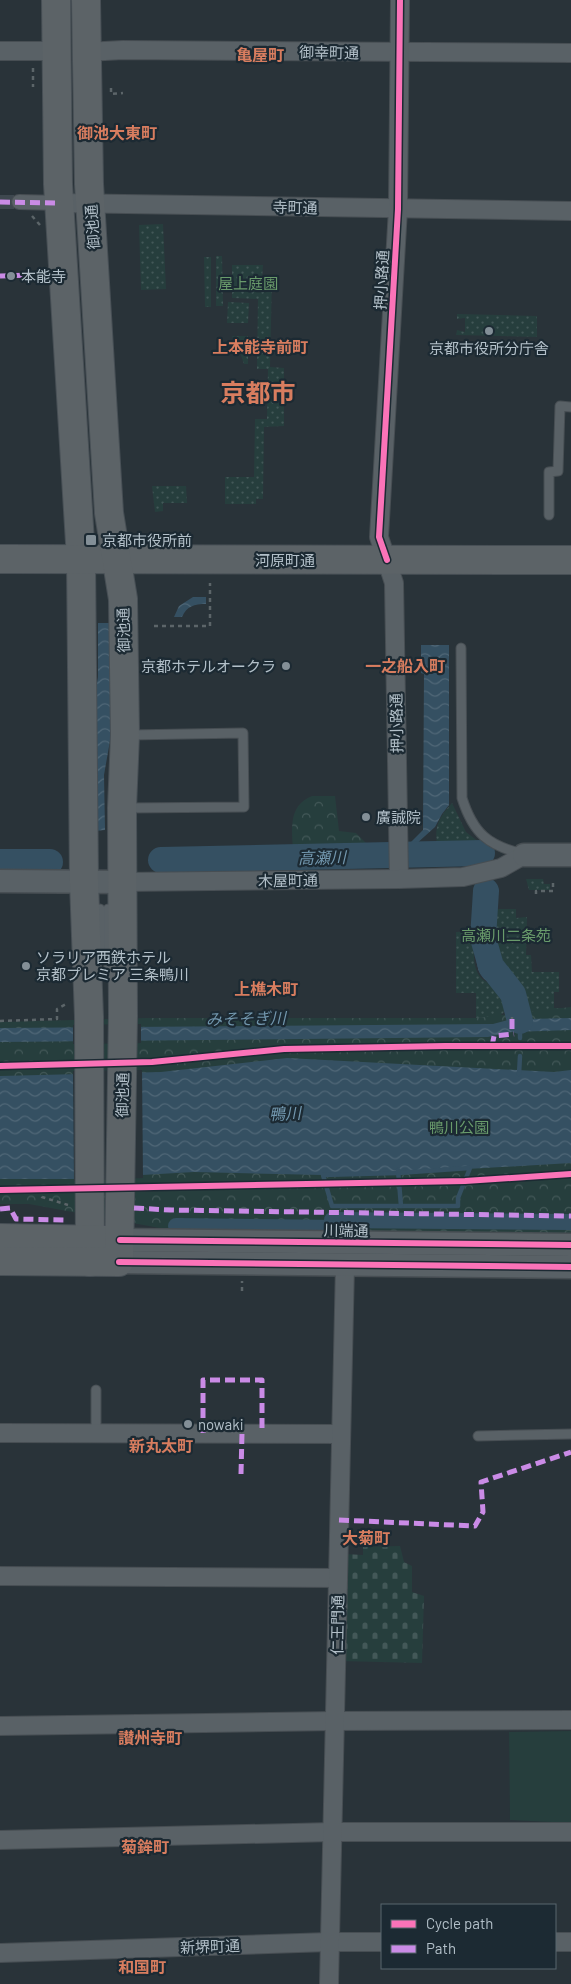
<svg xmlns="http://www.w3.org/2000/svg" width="571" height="1984" viewBox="0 0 571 1984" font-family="Barlow,'Noto Sans JP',sans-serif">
<defs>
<pattern id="grass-dots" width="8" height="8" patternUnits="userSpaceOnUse" patternTransform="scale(1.25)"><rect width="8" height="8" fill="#263e3d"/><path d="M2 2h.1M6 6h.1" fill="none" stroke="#435858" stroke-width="1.8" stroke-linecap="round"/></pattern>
<pattern id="forest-crowns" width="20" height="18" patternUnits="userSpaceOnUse" patternTransform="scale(1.25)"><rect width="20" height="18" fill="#263e3d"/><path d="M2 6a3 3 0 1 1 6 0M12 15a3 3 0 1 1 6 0" fill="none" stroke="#435858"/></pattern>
<pattern id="cemetery-stones" width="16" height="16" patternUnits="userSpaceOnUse" patternTransform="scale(1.25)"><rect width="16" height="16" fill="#263e3d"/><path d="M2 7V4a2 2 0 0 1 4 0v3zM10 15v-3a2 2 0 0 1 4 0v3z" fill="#435858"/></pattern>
<pattern id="water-waves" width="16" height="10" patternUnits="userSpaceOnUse" patternTransform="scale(1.25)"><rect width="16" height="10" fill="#355062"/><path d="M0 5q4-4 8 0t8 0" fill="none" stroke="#506777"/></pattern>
</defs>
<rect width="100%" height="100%" fill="#293339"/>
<g fill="url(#grass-dots)">
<path d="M 163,224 L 166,289 L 141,290 L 139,225 Z"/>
<path d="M 216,256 L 222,256 L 223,306 L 216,306 Z"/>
<path d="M 204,257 L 211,257 L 211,307 L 205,307 Z"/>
<path d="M 232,265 L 263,265 L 262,278 L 272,278 L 270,367 L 284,368 L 284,426 L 264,427 L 263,499 L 256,499 L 256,504 L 225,504 L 225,477 L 254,477 L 255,419 L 267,419 L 268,369 L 257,369 L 258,299 L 232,298 Z"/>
<path d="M 228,302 L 249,303 L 248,323 L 227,323 Z"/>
<path d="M 457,314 L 537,316 L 537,337 L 456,335 L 457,330 L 465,332 L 465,318 L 457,319 Z"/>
<path d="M 232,336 L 248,336 L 248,364 L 244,364 L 238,347 Z"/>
<path d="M 152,486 L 186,486 L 187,503 L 163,503 L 163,511 L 155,512 Z"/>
<path d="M 452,803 L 466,832 L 479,842 L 437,843 C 434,825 441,815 452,803 Z"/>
<path d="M 526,879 L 543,879 L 544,884 L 550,884 L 550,890 L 529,890 Z"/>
<path d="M 499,909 L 516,909 L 516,918 L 527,917 L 526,955 L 531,955 L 532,972 L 559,972 L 559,992 L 554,992 L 554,1008 L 571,1008 L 527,1017 L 525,1011 L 521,1011 L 518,997 L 509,985 L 510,979 C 505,966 487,950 486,938 C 485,930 487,921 488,913 Z"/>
<path d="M 483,915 L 481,937 L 474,942 C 473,968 475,984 504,987 L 511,996 L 515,1012 L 504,1012 L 499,1017 L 476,1018 L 476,993 L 456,993 L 456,932 L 475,931 L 475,916 Z"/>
</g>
<g fill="url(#forest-crowns)">
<path d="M 312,796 L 335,796 L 339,831 L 356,833 L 366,843 L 364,849 L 293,850 C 292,828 288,806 312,796 Z"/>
<path d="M 571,1007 L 571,1238 L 176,1231 L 29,1204 L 0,1204 L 0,1022 L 147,1018 L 476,1018 Z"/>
</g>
<path fill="url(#cemetery-stones)" d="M 400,1546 L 404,1562 L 412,1566 L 412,1592 L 424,1596 L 422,1663 L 340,1661 L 344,1554 L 363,1555 L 363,1547 Z"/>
<path fill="#263e3d" d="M 571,1731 L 571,1823 L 510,1820 L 509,1732 Z"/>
<g fill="url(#water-waves)">
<path d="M 193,597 L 206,597 L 206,604 C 194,604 187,606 182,617 L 174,617 L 179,606 Z"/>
<path d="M 98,623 L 109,623 L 111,735 L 104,775 L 105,830 L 94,831 L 91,719 L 98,677 Z"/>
<path d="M 421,645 L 449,645 L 449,805 L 442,814 L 435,827 L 415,845 L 407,846 L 423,830 L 424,674 L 421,673 Z"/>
<path d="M 483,938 C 490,953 501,965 508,979 L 505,985 C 476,985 476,966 476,943 Z"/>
<path d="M 520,1014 L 524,1014 L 526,1019 L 571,1018 L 571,1030 L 512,1032 L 488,1037 L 0,1042 L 0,1028 L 493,1024 L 512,1019 L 514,1016 Z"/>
<path d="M 287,1058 L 554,1072 L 571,1070 L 571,1163 L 398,1173 L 323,1175 L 194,1172 L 72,1179 L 0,1179 L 0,1076 L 161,1072 Z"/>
</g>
<g fill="#293339">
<path d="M 141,1024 L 141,1043 L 73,1044 L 73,1025 Z"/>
<path d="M 142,1070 L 143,1178 L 74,1181 L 73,1071 Z"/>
</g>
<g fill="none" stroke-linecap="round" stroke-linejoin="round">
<g stroke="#355062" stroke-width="4.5">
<path d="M 520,1033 L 520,1038"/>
<path d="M 519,1074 L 520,1056"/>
<path d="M 470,1168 L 458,1198 L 458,1206 L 332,1206 L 323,1175 L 398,1173 Z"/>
<path d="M 398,1170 L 401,1206"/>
<path d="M 334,1216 L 458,1217 L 459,1221 L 334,1220 Z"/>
</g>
<g stroke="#355062" stroke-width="16">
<path d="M 176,1226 L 341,1228"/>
<path d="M 351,1235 L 332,1235 L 332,1220 L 571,1222"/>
</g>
<g stroke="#355062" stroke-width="26">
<path d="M 161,860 L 482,853"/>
<path d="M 0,862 L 50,862"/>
<path d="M 486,891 L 483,938 L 491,966 L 513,994 L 520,1021"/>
</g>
<path stroke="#3e484f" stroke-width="14" stroke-dasharray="14 7" stroke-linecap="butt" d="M 0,202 L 19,202"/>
<g stroke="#474e53" stroke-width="11">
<g id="service">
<path d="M 549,515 L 549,472 L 558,471 L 560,406 L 571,407"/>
<path d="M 461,648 L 462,798 C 473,833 488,846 524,854"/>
<path d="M 125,808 L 244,807 L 243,733 L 129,735"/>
<path d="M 108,909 L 109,977"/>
<path d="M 100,954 L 100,909"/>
<path d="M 96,1433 L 96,1390"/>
<path d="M 478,1436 L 571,1434"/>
</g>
</g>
<g stroke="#474e53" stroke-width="16">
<path id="pedestrian" d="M 19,202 L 60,203"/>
</g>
<g stroke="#474e53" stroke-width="20">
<g id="minor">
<path d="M 0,51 L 56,51"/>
<path d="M 86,52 L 123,50 L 571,53"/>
<path d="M 60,203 L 571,211"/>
<path d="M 399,879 L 394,583 L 379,537 L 398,209 L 400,0"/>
<path d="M 123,882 L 399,879 L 463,877 L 501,868 L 524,855"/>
<path d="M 0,1433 L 341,1434"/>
<path d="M 0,1576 L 338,1578"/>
<path d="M 0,1726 L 334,1721 L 571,1720"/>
<path d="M 0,1840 L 332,1832 L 571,1832"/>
<path d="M 555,1942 L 571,1942"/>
<path d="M 0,1953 L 329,1942 L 382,1942"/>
<path d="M 329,1984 L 345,1265"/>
</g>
</g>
<g stroke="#474e53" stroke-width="25">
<g id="tertiary">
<path d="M 524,855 L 571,855"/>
<path d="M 0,881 L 123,882"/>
<path d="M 120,1240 L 571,1245"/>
<path d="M 119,1262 L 571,1267"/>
</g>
</g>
<g stroke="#474f55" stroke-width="30">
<g id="primary">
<path d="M 56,0 L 58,184 L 81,559 L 84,882 L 89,1017 L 90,1262"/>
<path d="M 0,559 L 571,560"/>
<path d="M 0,1238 L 108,1240"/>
<path d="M 0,1261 L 119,1262 L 123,1016 L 122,808 L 125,735 L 123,599 L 109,513 L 89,184 L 86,0"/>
</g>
</g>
<g stroke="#5c6569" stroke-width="2.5" stroke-dasharray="4 4" stroke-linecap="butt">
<path d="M 33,68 L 33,87"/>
<path d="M 111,88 L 111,94 L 123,93"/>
<path d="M 32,216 L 40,225"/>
<path d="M 154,626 L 210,626 L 210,583"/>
<path d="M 536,894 L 536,891 L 553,891 L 553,883"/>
<path d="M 512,1017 L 512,1019"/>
<path d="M 0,1021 L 57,1019 L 57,1009 L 68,1003"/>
<path d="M 39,1189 L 42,1197 L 68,1205"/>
<path d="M 242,1291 L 242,1281"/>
</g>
<use href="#service" stroke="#596166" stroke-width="9"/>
<use href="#pedestrian" stroke="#596166" stroke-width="14"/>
<use href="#minor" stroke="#596166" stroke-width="18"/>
<use href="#tertiary" stroke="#596166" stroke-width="22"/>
<use href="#primary" stroke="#5c6367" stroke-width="28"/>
<g stroke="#ca8be6" stroke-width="5" stroke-dasharray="10 5" stroke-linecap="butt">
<path d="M 0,202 L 60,203"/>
<path d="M 0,276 L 31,275"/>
<path d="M 512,1019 L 512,1034"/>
<path d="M 492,1046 L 494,1036 L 514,1034"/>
<path d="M 134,1208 L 170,1210 L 571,1216"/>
<path d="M 0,1209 L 10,1208 L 16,1219 L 64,1220"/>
<path d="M 203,1433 L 203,1380 L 262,1380 L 262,1433"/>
<path d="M 241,1474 L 242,1433"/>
<path d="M 339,1520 L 475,1526 L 483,1512 L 481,1482 L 571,1452"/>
</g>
<g stroke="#1c2a33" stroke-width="9">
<g id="cycleway">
<path d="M 387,560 L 379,537 L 398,209 L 400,0"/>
<path d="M 0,1066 L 152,1062 L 284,1049 L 445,1046 L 571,1046"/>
<path d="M 0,1190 L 465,1181 L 571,1174"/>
<path d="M 120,1240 L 571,1245"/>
<path d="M 119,1262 L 571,1267"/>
</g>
</g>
<use href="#cycleway" stroke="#fb73b8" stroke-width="6"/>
</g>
<g fill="#838f97" stroke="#1c2a33" stroke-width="2">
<circle cx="11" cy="276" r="5"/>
<circle cx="489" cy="331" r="5"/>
<rect x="85" y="534" width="12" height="12" rx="2.5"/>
<circle cx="286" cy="666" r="5"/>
<circle cx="366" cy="817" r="5"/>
<circle cx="26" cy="966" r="5"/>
<circle cx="188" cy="1424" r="5"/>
</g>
<g text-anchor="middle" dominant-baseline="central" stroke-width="4.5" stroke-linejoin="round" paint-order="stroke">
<g font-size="15" fill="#b3c0c9" stroke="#1c2a33">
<text transform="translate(329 52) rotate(1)">御幸町通</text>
<text transform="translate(295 207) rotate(1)">寺町通</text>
<text transform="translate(92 227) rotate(-94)">御池通</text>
<text transform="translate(381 280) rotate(-87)">押小路通</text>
<text x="285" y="560">河原町通</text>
<text transform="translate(123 630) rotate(-91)">御池通</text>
<text transform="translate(396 723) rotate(-91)">押小路通</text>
<text transform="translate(288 880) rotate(-1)">木屋町通</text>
<text transform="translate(122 1095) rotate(-89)">御池通</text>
<text transform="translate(346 1230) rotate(1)">川端通</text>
<text transform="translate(337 1625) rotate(-89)">仁王門通</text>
<text transform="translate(210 1946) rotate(-2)">新堺町通</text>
</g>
<g font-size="15" fill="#b3c0c9" stroke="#1c2a33" text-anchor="start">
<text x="21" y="276">本能寺</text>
<text x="489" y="348" text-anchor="middle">京都市役所分庁舎</text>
<text x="102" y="540">京都市役所前</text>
<text x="276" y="666" text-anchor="end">京都ホテルオークラ</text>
<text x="376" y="817">廣誠院</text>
<text x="36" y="957">ソラリア西鉄ホテル<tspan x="36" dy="17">京都プレミア 三条鴨川</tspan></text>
<text x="198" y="1424">nowaki</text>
</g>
<g font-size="15" fill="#699b6b" stroke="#1c2a33">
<text x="248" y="283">屋上庭園</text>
<text x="506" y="935">高瀬川二条苑</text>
<text x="459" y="1127">鴨川公園</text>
</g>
<g font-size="16" font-weight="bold" fill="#d87d5f" stroke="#1c2a33">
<text x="260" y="54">亀屋町</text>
<text x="117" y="132">御池大東町</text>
<text x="260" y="346">上本能寺前町</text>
<text x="405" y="665">一之船入町</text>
<text x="266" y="988">上樵木町</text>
<text x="161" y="1445">新丸太町</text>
<text x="366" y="1537">大菊町</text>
<text x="150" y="1737">讃州寺町</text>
<text x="145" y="1846">菊鉾町</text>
<text x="142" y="1966">和国町</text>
</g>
<g font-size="16" font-style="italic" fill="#7297ae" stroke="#1c2a33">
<text transform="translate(322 857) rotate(-1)">高瀬川</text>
<text transform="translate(246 1018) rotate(-1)">みそそぎ川</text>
<text transform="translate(285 1113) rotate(-3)">鴨川</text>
</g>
<g font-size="25" font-weight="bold" fill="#d87d5f" stroke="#1c2a33">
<text x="258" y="392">京都市</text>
</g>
</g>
<rect x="381" y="1904" width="175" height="65" fill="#1c2a33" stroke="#58666f"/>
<rect x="391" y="1920" width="25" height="8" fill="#fb73b8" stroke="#58666f"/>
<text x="426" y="1929" font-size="15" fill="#b3c0c9">Cycle path</text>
<rect x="391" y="1945" width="25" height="8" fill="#ca8be6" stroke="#58666f"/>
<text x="426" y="1954" font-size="15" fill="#b3c0c9">Path</text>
</svg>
